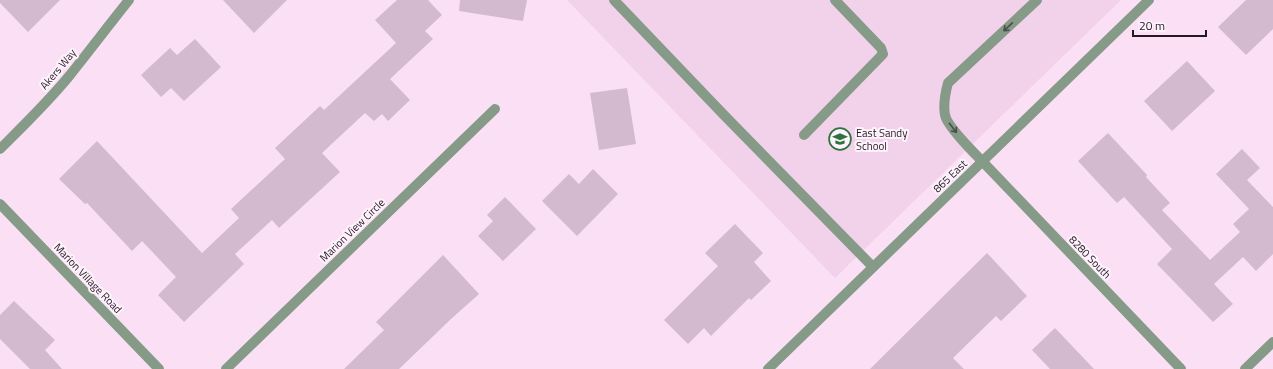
<svg xmlns="http://www.w3.org/2000/svg" width="1273" height="369" viewBox="0 0 1273 369" font-family="'Titillium Web',sans-serif">
<rect width="100%" height="100%" fill="#fbe0f5"/>
<path fill="#f2d1eb" d="M 567,0 L 1121,0 L 835,278 Z"/>
<g fill="#d4bace">
<path d="M 0,0 L 60,0 L 28,32 L 0,3 Z"/>
<path d="M 223,0 L 287,0 L 254,33 Z"/>
<path d="M 397,0 L 428,0 L 442,15 L 425,31 L 433,39 L 390,79 L 410,100 L 388,121 L 382,114 L 374,121 L 365,113 L 322,153 L 340,172 L 279,228 L 272,220 L 235,254 L 244,264 L 184,322 L 158,295 L 176,277 L 142,241 L 132,251 L 87,203 L 85,204 L 59,179 L 97,141 L 202,253 L 239,218 L 231,209 L 285,159 L 275,148 L 320,106 L 324,110 L 396,43 L 375,20 Z"/>
<path d="M 460,0 L 527,0 L 523,21 L 459,11 Z"/>
<path d="M 1246,0 L 1273,0 L 1273,29 L 1246,55 L 1218,27 Z"/>
<path d="M 195,39 L 221,67 L 184,101 L 171,88 L 161,97 L 141,75 L 170,48 L 177,55 Z"/>
<path d="M 1187,61 L 1215,91 L 1172,131 L 1144,101 Z"/>
<path d="M 627,88 L 636,144 L 599,150 L 590,93 Z"/>
<path d="M 1108,133 L 1147,175 L 1146,177 L 1170,203 L 1162,210 L 1210,260 L 1240,232 L 1233,224 L 1249,209 L 1216,174 L 1242,149 L 1260,168 L 1247,180 L 1273,207 L 1273,254 L 1256,271 L 1243,257 L 1214,284 L 1233,304 L 1213,322 L 1157,264 L 1172,249 L 1124,197 L 1117,203 L 1078,161 Z"/>
<path d="M 593,169 L 618,194 L 577,236 L 542,201 L 569,174 L 579,184 Z"/>
<path d="M 505,197 L 536,229 L 503,261 L 478,236 L 493,221 L 487,215 Z"/>
<path d="M 735,224 L 763,253 L 754,262 L 771,281 L 751,300 L 749,298 L 711,336 L 704,328 L 688,344 L 664,320 L 718,266 L 705,253 Z"/>
<path d="M 987,253 L 1027,296 L 1001,321 L 996,316 L 953,358 L 964,369 L 870,369 Z"/>
<path d="M 443,255 L 479,294 L 451,319 L 399,369 L 344,369 L 384,330 L 376,322 Z"/>
<path d="M 14,301 L 55,340 L 45,350 L 62,369 L 30,369 L 0,339 L 0,315 Z"/>
<path d="M 1055,328 L 1094,369 L 1050,369 L 1032,350 Z"/>
</g>
<g fill="none" stroke-linecap="round" stroke-linejoin="round">
<g stroke="#859a87" stroke-width="10">
<path d="M 614,0 L 723,114 L 873,267"/>
<path d="M 804,135 L 883,54 L 881,48 L 835,0"/>
<path d="M 982,161 C 973,152 947,126 945,115 C 943,104 945,94 948,83 L 1037,0"/>
</g>
<g stroke="#859a87" stroke-width="10">
<path d="M 0,149 C 24,125 49,101 70,75 C 90,50 109,25 129,0"/>
<path d="M 982,161 L 1181,369"/>
<path d="M 0,204 L 159,369"/>
<path d="M 226,369 L 495,109"/>
<path d="M 768,369 L 1149,0"/>
<path d="M 1245,369 L 1273,342"/>
</g>
</g>
<defs><path id="oneway-shaft" d="M-6 0H5M1.5-3L5.5 0L1.5 3" fill="none" stroke-width="1.6" stroke-linecap="round" stroke-linejoin="round"/></defs>
<g stroke="#4a4d4a">
<use href="#oneway-shaft" transform="translate(1008 27) rotate(137)"/>
<use href="#oneway-shaft" transform="translate(953 128) rotate(52)"/>
</g>
<defs>
<g id="school-ring" transform="scale(1.15)"><circle r="9.5" fill="#fef3fc" stroke="#2e733f" stroke-width="1.5"/><path d="M0-5L7-2L0 1L-7-2ZM-4 1L0 2.5L4 1V4Q0 6-4 4Z" fill="#2e733f"/></g>
</defs>
<g fill-rule="evenodd">
<use href="#school-ring" x="840" y="139"/>
</g>
<g text-anchor="middle" dominant-baseline="central" stroke-width="4" stroke-linejoin="round" paint-order="stroke">
<g font-size="11" fill="#221921" stroke="#fef3fc">
<text transform="translate(58 69) rotate(-50)">Akers Way</text>
<text transform="translate(950 176) rotate(-44)">865 East</text>
<text transform="translate(352 230) rotate(-44)">Marion View Circle</text>
<text transform="translate(1090 257) rotate(46)">8280 South</text>
<text transform="translate(88 278) rotate(46)">Marion Village Road</text>
</g>
<g font-size="11" fill="#221921" stroke="#fef3fc" text-anchor="start">
<text x="856" y="133">East Sandy<tspan x="856" dy="13">School</tspan></text>
</g>
</g>
<path d="M1133 30v6h73v-6" fill="none" stroke="#221921" stroke-width="2"/>
<text x="1139" y="30" font-size="12" fill="#221921" stroke="#fef3fc" stroke-width="3" paint-order="stroke">20 m</text>
</svg>
